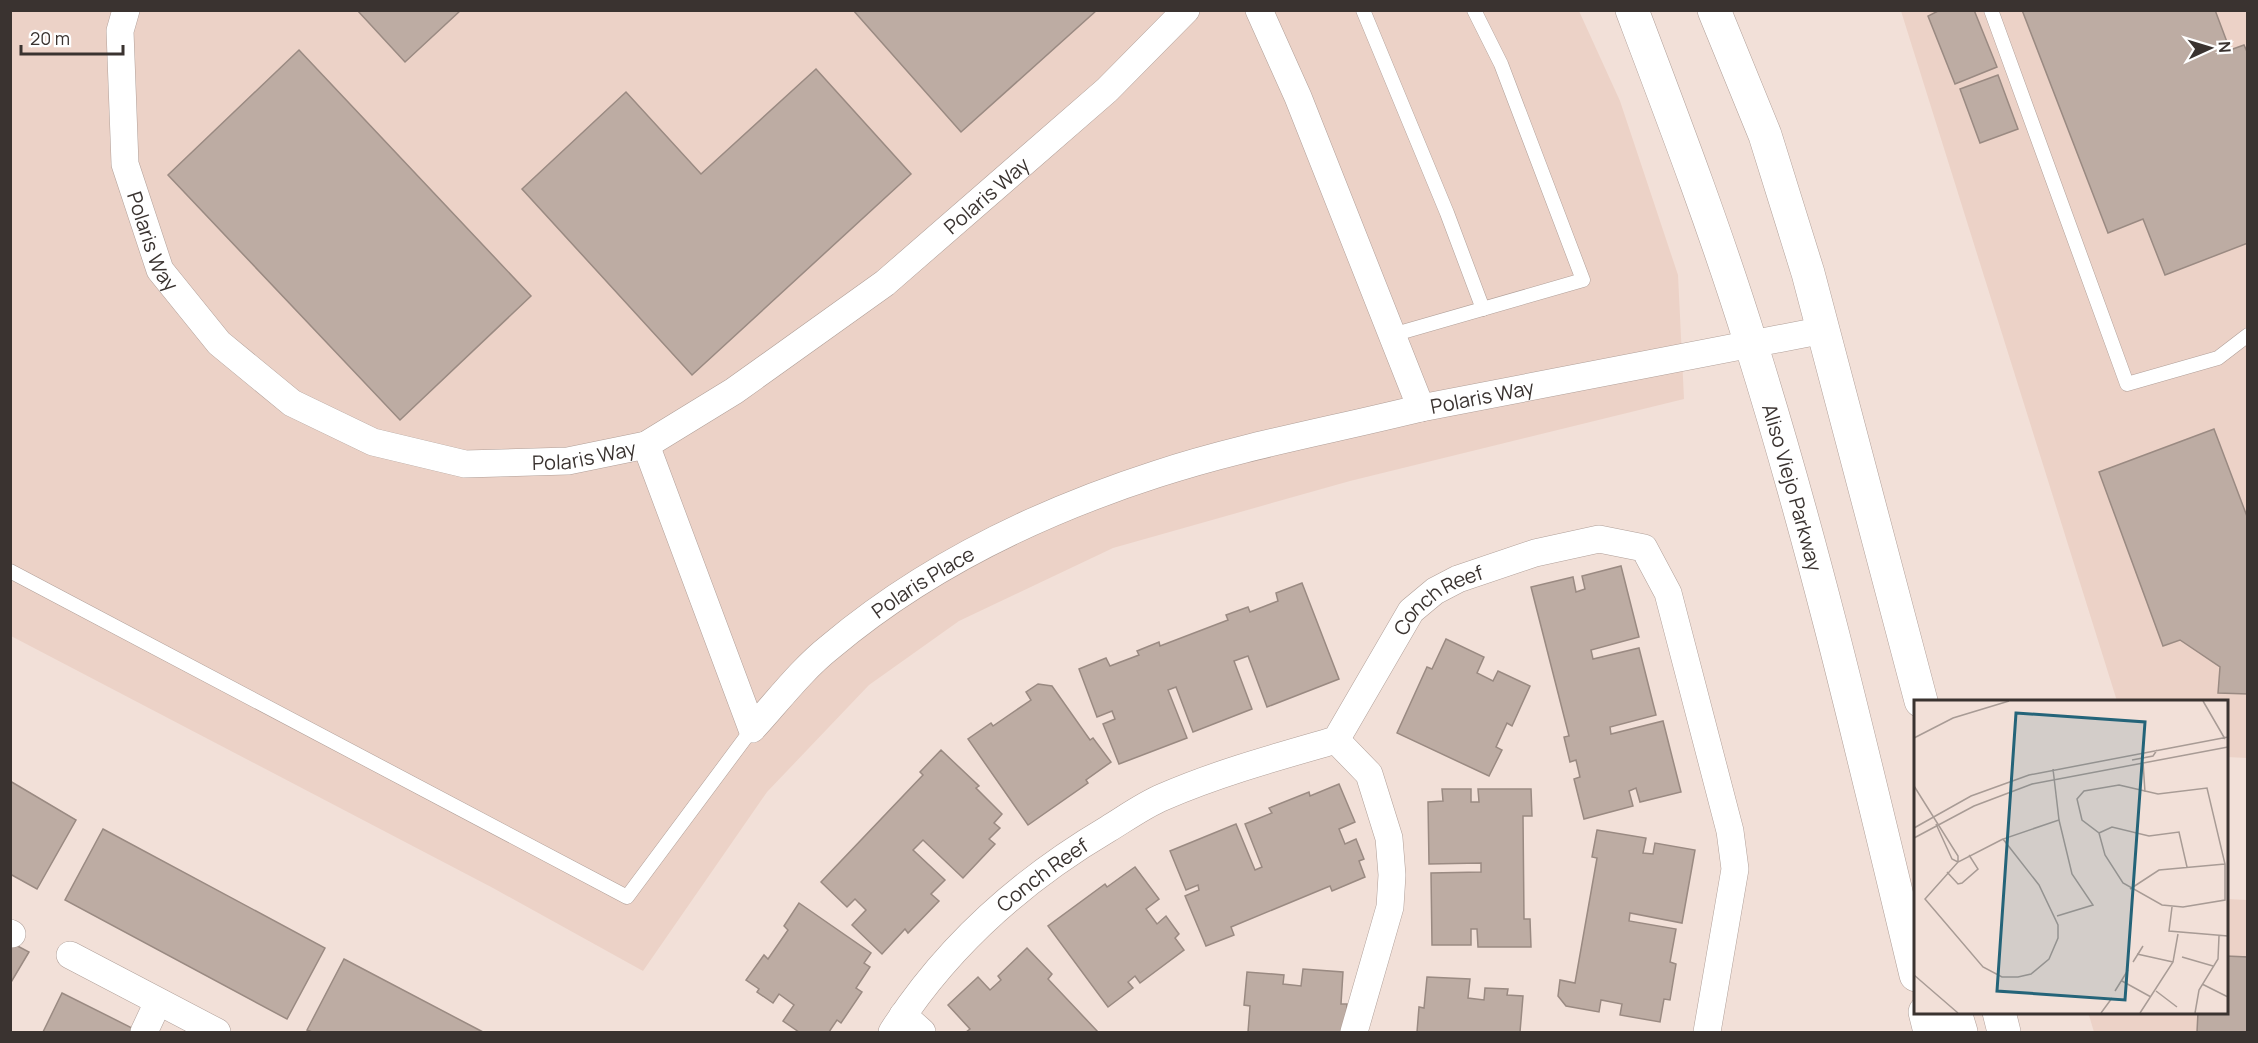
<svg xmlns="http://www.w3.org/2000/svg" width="2258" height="1043" viewBox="0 0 2258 1043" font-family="Manrope,sans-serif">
<rect width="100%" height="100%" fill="#f2e0d8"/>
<g fill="#ecd2c7">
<path d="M 10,11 L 1579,11 L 1620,101 L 1678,275 L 1684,399 L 1350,481 L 1113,548 L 959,621 L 869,685 L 767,792 L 643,971 L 493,888 L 11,636 Z"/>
<path d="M 1901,11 L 2247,11 L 2247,758 L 2227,757 L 2226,701 L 2117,701 Z"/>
<path d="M 2227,899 L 2247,900 L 2247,1032 L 2094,1032 L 2088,1012 L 2226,1012 Z"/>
</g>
<g fill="#bdaca3" stroke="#9a8a82" stroke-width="1.5">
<path d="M 357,10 L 461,10 L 405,62 Z"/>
<path d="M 853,10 L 1097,10 L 961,132 Z"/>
<path d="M 1940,10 L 1974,10 L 1997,67 L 1955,84 L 1928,16 Z"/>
<path d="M 2022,10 L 2215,10 L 2230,50 L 2244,45 L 2248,54 L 2248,243 L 2165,275 L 2143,219 L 2108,233 Z"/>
<path d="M 299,50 L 531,296 L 400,420 L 168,175 Z"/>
<path d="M 816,69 L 911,174 L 692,375 L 522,189 L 626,92 L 701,174 Z"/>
<path d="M 1998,75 L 2018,129 L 1980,143 L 1960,89 Z"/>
<path d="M 2214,429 L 2248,519 L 2248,694 L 2218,693 L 2220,667 L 2180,640 L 2163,646 L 2099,472 Z"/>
<path d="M 1621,566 L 1639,637 L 1591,650 L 1593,659 L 1639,648 L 1656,715 L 1610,727 L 1611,734 L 1663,721 L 1681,792 L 1640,802 L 1636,788 L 1629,791 L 1633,806 L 1584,819 L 1574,779 L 1580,777 L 1576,760 L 1570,762 L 1564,737 L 1569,736 L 1531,587 L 1573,577 L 1576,592 L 1585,589 L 1582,576 Z"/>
<path d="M 1302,583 L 1339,679 L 1267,707 L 1248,656 L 1234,661 L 1252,709 L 1193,732 L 1176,687 L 1168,690 L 1187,738 L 1119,764 L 1103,724 L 1115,719 L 1112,711 L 1097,717 L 1079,669 L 1106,658 L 1110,666 L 1139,655 L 1137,651 L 1159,642 L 1160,646 L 1228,620 L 1226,615 L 1248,607 L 1250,612 L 1278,601 L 1276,593 Z"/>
<path d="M 1446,639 L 1484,657 L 1477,673 L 1493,681 L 1498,671 L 1530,686 L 1512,726 L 1507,723 L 1496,747 L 1502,750 L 1489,776 L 1397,733 L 1427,667 L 1432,669 Z"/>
<path d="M 1038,684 L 1052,686 L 1090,740 L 1093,738 L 1111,762 L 1086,780 L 1088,783 L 1028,825 L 968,739 L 991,723 L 993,726 L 1031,700 L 1026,692 Z"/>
<path d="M 941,750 L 979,786 L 976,788 L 1002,814 L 994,823 L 1000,828 L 989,839 L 995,844 L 963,878 L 923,840 L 913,850 L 945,880 L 931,894 L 939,901 L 908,933 L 905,929 L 882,954 L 852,925 L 866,910 L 855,899 L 847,907 L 821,882 L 923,775 L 920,772 Z"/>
<path d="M 10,781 L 76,820 L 37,889 L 10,874 Z"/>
<path d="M 1339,784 L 1355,822 L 1339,829 L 1345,844 L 1356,839 L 1364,859 L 1359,861 L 1365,877 L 1332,891 L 1330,886 L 1231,927 L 1234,935 L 1206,946 L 1185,896 L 1199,890 L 1198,885 L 1186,890 L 1170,851 L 1236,824 L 1255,870 L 1262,867 L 1245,824 L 1272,813 L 1269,808 L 1309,792 L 1310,796 Z"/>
<path d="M 1442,789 L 1471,789 L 1471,802 L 1479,802 L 1478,789 L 1531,789 L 1532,816 L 1523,816 L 1524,919 L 1530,919 L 1531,947 L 1478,947 L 1477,929 L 1471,929 L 1471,945 L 1432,945 L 1431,873 L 1481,872 L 1481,863 L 1429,864 L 1428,802 L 1443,801 Z"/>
<path d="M 103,829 L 325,948 L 287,1019 L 65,900 Z"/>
<path d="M 1597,830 L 1646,838 L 1643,853 L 1653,854 L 1655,843 L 1695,850 L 1682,923 L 1630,913 L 1629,921 L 1676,929 L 1670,962 L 1676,964 L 1670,1000 L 1664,999 L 1660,1022 L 1620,1015 L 1622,1004 L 1601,1000 L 1599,1012 L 1566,1006 L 1558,996 L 1560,980 L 1575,983 L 1597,858 L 1592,857 Z"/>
<path d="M 1135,867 L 1159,899 L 1146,909 L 1157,924 L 1166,916 L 1179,934 L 1175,938 L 1184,950 L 1140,983 L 1135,976 L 1128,982 L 1133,988 L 1108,1007 L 1048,926 L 1105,884 L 1107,887 Z"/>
<path d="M 799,903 L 871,953 L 864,963 L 870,967 L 856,988 L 862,992 L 841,1023 L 837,1020 L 829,1032 L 799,1032 L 783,1021 L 794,1005 L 779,994 L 773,1003 L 757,992 L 759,989 L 746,980 L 764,955 L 768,959 L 788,930 L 784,926 Z"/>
<path d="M 10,942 L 29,952 L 10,984 Z"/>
<path d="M 1027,948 L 1052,974 L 1048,979 L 1098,1032 L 966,1032 L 970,1029 L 948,1005 L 978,977 L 990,990 L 1001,980 L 998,976 Z"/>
<path d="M 2226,956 L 2248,957 L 2248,1032 L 2197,1032 L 2198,1012 L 2226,1012 Z"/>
<path d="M 344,959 L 483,1032 L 312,1032 L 307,1030 Z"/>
<path d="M 1303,969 L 1343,972 L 1341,1004 L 1347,1004 L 1345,1032 L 1248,1032 L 1250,1006 L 1244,1005 L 1247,972 L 1284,975 L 1283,984 L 1301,986 Z"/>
<path d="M 1427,977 L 1470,979 L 1468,998 L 1484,1000 L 1485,988 L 1508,989 L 1507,995 L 1523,996 L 1520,1032 L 1417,1032 L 1419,1007 L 1424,1008 Z"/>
<path d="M 62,993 L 132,1028 L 130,1032 L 43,1032 Z"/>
</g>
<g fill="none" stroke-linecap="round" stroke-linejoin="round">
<g stroke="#b09f98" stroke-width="15">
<g id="service">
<path d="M 1363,10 L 1447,213 L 1483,309"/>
<path d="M 1991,10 L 2127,384 L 2218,358 L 2248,335"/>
<path d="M 1392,335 L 1583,280 L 1501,64 L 1474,10"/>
<path d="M 10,571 L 627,897 L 752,729"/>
</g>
</g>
<g stroke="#b09f98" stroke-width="28">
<g id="minor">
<path id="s1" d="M 126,10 L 120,31 L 125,164 L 160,270 L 219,343 L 292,403 L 373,442 L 465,464 L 568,461 L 646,445 L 734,391 L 885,283 L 1107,90 L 1186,10"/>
<path id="s2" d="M 1259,10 L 1298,97 L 1421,408 L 1824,330"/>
<path id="s3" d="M 646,445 L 752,729 C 777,702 801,670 830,647 C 925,567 1039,512 1157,474 C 1242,446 1333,430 1421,408"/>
<path d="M 1336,740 L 1369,774 L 1389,838 L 1392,875 L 1390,907 L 1354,1032"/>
<path d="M 10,933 L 12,934"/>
<path d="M 70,955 L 217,1032"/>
<path d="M 903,1015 L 922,1032"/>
<path d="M 144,1032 L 158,1002"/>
<path id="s4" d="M 892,1032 C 947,946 1020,881 1108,829 C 1126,818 1144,805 1163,797 C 1218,773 1277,757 1336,740 L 1411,611 L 1435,591 L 1458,579 L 1535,553 L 1599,539 L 1644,548 L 1668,593 L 1730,831 L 1735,869 L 1707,1032"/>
</g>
</g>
<g stroke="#b09f98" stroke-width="34">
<g id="secondary">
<path id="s5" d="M 1632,10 C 1674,121 1716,231 1751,344 C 1816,551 1865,763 1916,975"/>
<path d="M 1714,10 L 1765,135 L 1808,273 L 1921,701"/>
<path d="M 1925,1012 L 1930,1032"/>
<path d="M 1955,1012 L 1961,1032"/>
<path d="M 1999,1012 L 2004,1032"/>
</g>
</g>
<use href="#service" stroke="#fff" stroke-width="14"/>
<use href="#minor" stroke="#fff" stroke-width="27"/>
<use href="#secondary" stroke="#fff" stroke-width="33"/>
</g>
<g text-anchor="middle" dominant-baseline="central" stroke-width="6" stroke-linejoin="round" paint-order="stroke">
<g font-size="20" fill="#3a3330" stroke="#fff">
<text stroke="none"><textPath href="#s1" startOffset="1245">Polaris Way</textPath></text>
<text stroke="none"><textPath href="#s1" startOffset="237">Polaris Way</textPath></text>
<text stroke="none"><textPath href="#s2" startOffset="492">Polaris Way</textPath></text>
<text stroke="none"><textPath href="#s1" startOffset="759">Polaris Way</textPath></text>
<text stroke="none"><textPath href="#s5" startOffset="504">Aliso Viejo Parkway</textPath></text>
<text stroke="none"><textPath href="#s3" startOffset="530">Polaris Place</textPath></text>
<text stroke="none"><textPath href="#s4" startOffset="723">Conch Reef</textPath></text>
<text stroke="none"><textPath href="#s4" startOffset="219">Conch Reef</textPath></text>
</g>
</g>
<g transform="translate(1914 700)">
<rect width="314" height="314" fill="#f2e0d8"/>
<path fill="none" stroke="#a89b95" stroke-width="1.5" d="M 289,1 L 311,39M 0,38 L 39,18 L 95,1M 218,60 L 239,56 L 243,50M 229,62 L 231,92M 205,85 L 244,94 L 293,88 L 311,164 L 311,200 L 269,207 L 248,205 L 209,183 L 191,155 L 185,133 L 168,120 L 163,99 L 170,91 ZM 0,86 L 44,156 L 44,162M 22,124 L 38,159 L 44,162M 0,128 L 57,96 L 115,75 L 314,37M 185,133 L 198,127 L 235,136 L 265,132 L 273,167M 0,138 L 60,106 L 118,84 L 314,47M 89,139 L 44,162 L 11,199 L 69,267 L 88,277 L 104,277 L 117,274 L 135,259 L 144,238 L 144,225 L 125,185 L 89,139 L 145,120 L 139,69M 33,172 L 44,184 L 48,183 L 64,169 L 55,155M 216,189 L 245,170 L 311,164M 258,207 L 255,231 L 314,236M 143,216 L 179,205 L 158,174 L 145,120M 223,254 L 259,262M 268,257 L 299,266M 219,262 L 229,246M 0,275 L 44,313M 208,281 L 237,297M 288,284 L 314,297M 201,291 L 214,270M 242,291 L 263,307M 187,313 L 198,298M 226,313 L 259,262 L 264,234M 281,313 L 285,290 L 304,259 L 305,236"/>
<path fill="#246479" fill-opacity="0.15" stroke="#246479" stroke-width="3" d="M 102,13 L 231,22 L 211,300 L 83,291 Z"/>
<rect width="314" height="314" fill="none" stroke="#3a3330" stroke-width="3"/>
</g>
<rect width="2258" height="1043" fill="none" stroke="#3a3330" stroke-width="24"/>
<g transform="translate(2210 48) rotate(86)" stroke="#ffffff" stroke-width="4.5" paint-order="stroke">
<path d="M0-4.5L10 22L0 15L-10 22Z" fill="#3a3330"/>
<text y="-9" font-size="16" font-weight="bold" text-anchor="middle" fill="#3a3330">N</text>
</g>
<path d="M21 45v9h102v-9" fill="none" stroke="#3a3330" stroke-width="3"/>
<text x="30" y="45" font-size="18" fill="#3a3330" stroke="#ffffff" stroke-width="4.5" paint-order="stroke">20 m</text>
</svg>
